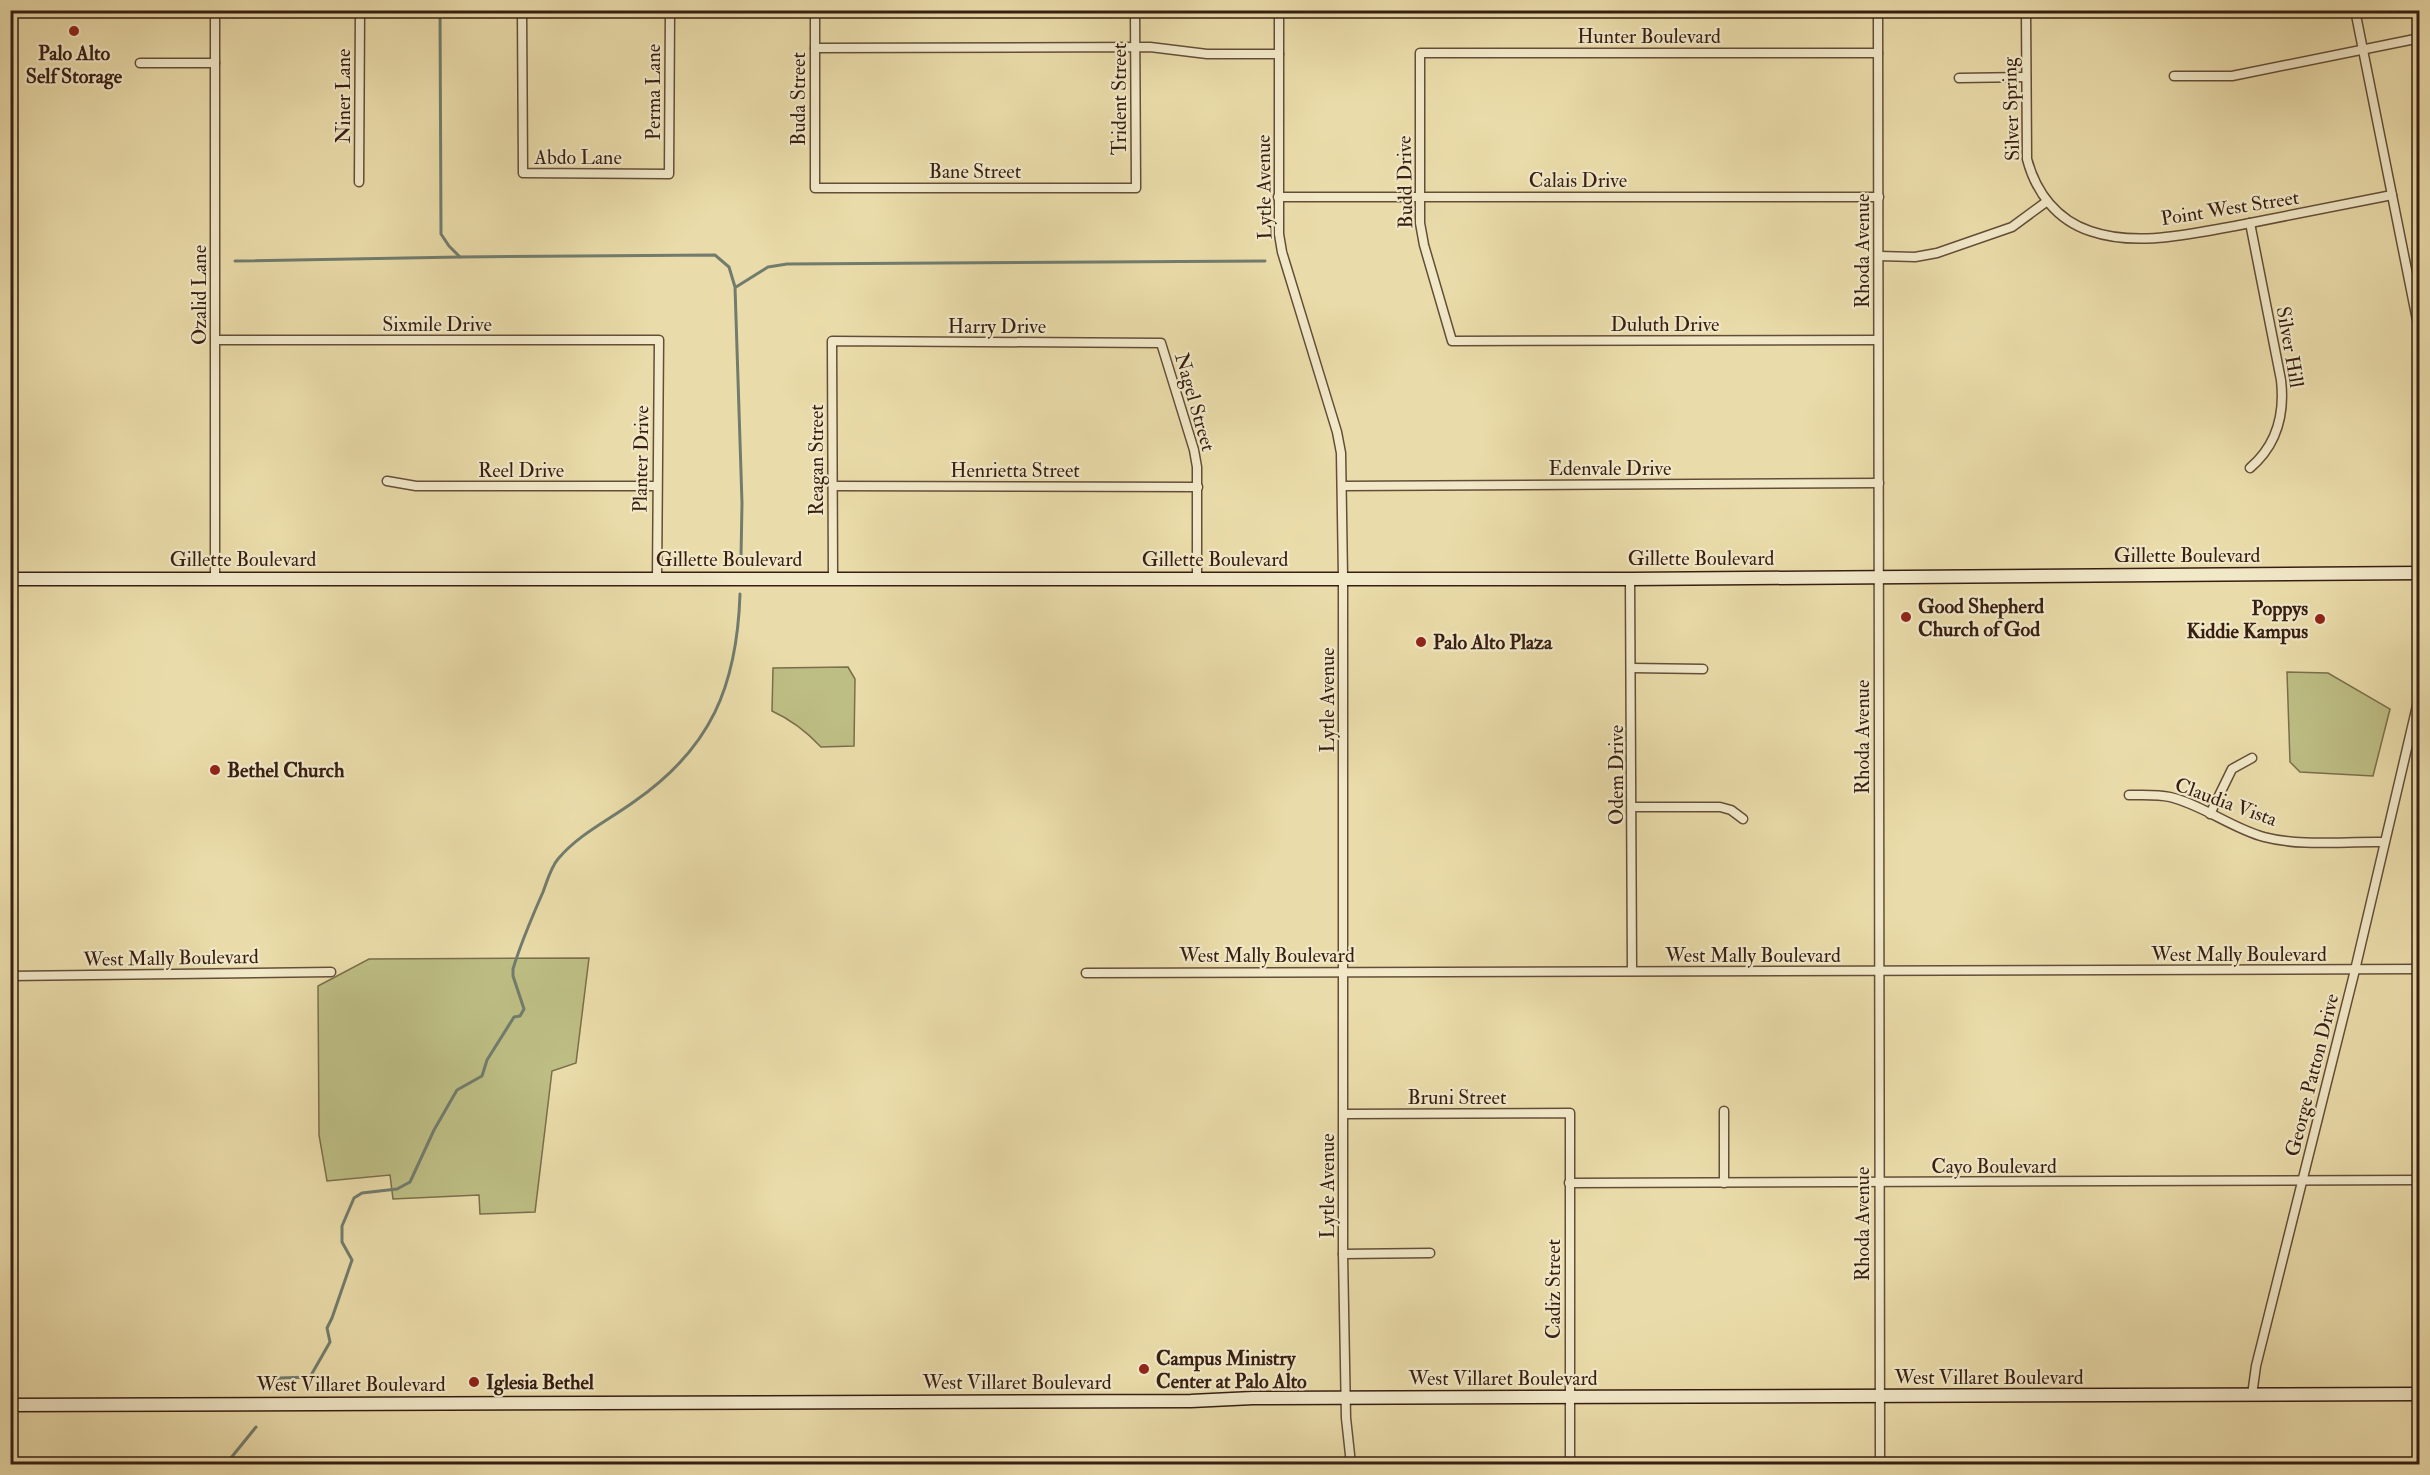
<svg xmlns="http://www.w3.org/2000/svg" width="2430" height="1475" viewBox="0 0 2430 1475" font-family="'IM FELL Double Pica',serif">
<rect width="100%" height="100%" fill="#eadcaa"/>
<filter id="stains"><feTurbulence type="fractalNoise" baseFrequency=".00333" numOctaves="4"/><feColorMatrix values="0 0 0 0 .2 0 0 0 0 .09 0 0 0 0 .02 0 0 0 .5 -.17"/></filter>
<radialGradient id="worn" r=".72"><stop offset=".6" stop-color="#630" stop-opacity="0"/><stop offset="1" stop-color="#630" stop-opacity=".3"/></radialGradient>
<g fill="#bdbe84" stroke="#7a6e4b" stroke-width="1.5">
<path d="M 848,667 L 855,679 L 854,746 L 821,747 C 806,731 792,720 772,711 L 773,668 Z"/>
<path d="M 2287,672 L 2328,673 L 2390,709 L 2373,776 L 2300,772 L 2290,762 Z"/>
<path d="M 589,958 L 576,1063 L 552,1071 L 535,1212 L 480,1214 L 479,1195 L 393,1199 L 390,1175 L 327,1181 L 319,1135 L 318,986 L 369,959 Z"/>
</g>
<g fill="none" stroke-linecap="round" stroke-linejoin="round">
<g stroke="#717c6e" stroke-width="3">
<path d="M 440,10 L 441,234 L 449,246 L 460,257 L 715,255 L 729,267 L 735,287 L 742,503 L 741,557"/>
<path d="M 235,261 L 460,257"/>
<path d="M 736,287 L 768,267 L 787,264 L 1265,261"/>
<path d="M 275,1386 L 280,1378 L 310,1377 L 330,1342 L 327,1328 L 332,1318 L 352,1260 L 342,1242 L 342,1226 L 354,1198 L 362,1193 L 397,1189 L 410,1182 L 434,1130 L 457,1090 L 482,1076 L 487,1060 L 514,1017 L 520,1016 L 524,1009 L 513,976 L 513,969 C 521,942 532,917 543,892 C 547,881 551,867 558,859 C 579,834 609,820 635,801 C 711,748 737,686 740,594"/>
<path d="M 226,1464 L 256,1427"/>
</g>
<g stroke="#644e38" stroke-width="11">
<g id="street">
<path d="M 215,10 L 215,579"/>
<path d="M 522,10 L 523,173 L 669,174 L 670,10"/>
<path d="M 815,10 L 815,188 L 1136,188 L 1135,10"/>
<path d="M 1279,10 L 1279,234 L 1282,252 L 1337,432 L 1341,453 L 1343,577 L 1343,1254 L 1346,1418 L 1351,1464"/>
<path d="M 1878,10 L 1880,1464"/>
<path d="M 2026,10 L 2027,159 C 2036,193 2057,220 2090,231 C 2136,247 2189,234 2235,226 C 2287,216 2339,205 2392,195"/>
<path d="M 2355,10 L 2420,335"/>
<path d="M 815,48 L 1150,47 L 1207,54 L 1279,54"/>
<path d="M 1878,53 L 1420,53 L 1420,223 L 1424,245 L 1452,341 L 1878,340"/>
<path d="M 140,63 L 215,63"/>
<path d="M 2174,76 L 2232,76 L 2420,38"/>
<path d="M 1959,78 L 2026,77"/>
<path d="M 359,182 L 360,10"/>
<path d="M 1278,197 L 1879,197"/>
<path d="M 2250,223 L 2281,380 C 2285,415 2277,445 2250,468"/>
<path d="M 1879,256 L 1915,257 L 1937,253 L 2012,227 L 2046,202"/>
<path d="M 216,340 L 659,340 L 657,579"/>
<path d="M 387,481 L 416,486 L 656,486"/>
<path d="M 833,486 L 1198,487"/>
<path d="M 1342,486 L 1879,483"/>
<path d="M 833,579 L 832,341 L 1161,343 L 1194,450 L 1197,467 L 1197,578"/>
<path d="M 1630,579 L 1632,971"/>
<path d="M 1632,668 L 1703,669"/>
<path d="M 2129,795 C 2142,795 2157,794 2170,797 C 2203,805 2231,828 2264,837 C 2302,847 2345,841 2384,842"/>
<path d="M 1632,807 L 1720,807 L 1731,810 L 1743,819"/>
<path d="M 2210,814 L 2232,769 L 2252,758"/>
<path d="M 1086,973 L 2420,969"/>
<path d="M 10,976 L 331,972"/>
<path d="M 1344,1114 L 1570,1113 L 1570,1464"/>
<path d="M 1569,1183 L 2420,1180"/>
<path d="M 1724,1183 L 1724,1111"/>
<path d="M 1343,1254 L 1430,1253"/>
<path d="M 2252,1395 L 2256,1366 L 2355,970 L 2420,693"/>
</g>
</g>
<g stroke="#371e12" stroke-width="15">
<g id="secondary">
<path d="M 10,579 L 1630,579 L 2420,573"/>
<path d="M 10,1405 L 1191,1401 L 1253,1398 L 2420,1394"/>
</g>
</g>
<use href="#street" stroke="#f1e8c8" stroke-width="8"/>
<use href="#secondary" stroke="#f1e8c8" stroke-width="12"/>
</g>
<g fill="#8f2418" stroke="#f1e8c8" stroke-width="2">
<circle cx="74" cy="31" r="6"/>
<circle cx="1906" cy="617" r="6"/>
<circle cx="2320" cy="619" r="6"/>
<circle cx="1421" cy="642" r="6"/>
<circle cx="215" cy="770" r="6"/>
<circle cx="1144" cy="1369" r="6"/>
<circle cx="474" cy="1382" r="6"/>
</g>
<g text-anchor="middle" dominant-baseline="central" stroke-width="4.5" stroke-linejoin="round" paint-order="stroke">
<g font-size="20" fill="#371e12" stroke="#f1e8c8">
<text x="1649" y="36">Hunter Boulevard</text>
<text transform="translate(653 92) rotate(-90)">Perma Lane</text>
<text transform="translate(343 96) rotate(-90)">Niner Lane</text>
<text transform="translate(798 99) rotate(-90)">Buda Street</text>
<text transform="translate(1119 99) rotate(-90)">Trident Street</text>
<text transform="translate(2011 109) rotate(-92)">Silver Spring</text>
<text x="578" y="157">Abdo Lane</text>
<text x="975" y="171">Bane Street</text>
<text x="1578" y="180">Calais Drive</text>
<text transform="translate(1405 182) rotate(-91)">Budd Drive</text>
<text transform="translate(1264 187) rotate(-91)">Lytle Avenue</text>
<text transform="translate(2230 208) rotate(-9)">Point West Street</text>
<text transform="translate(1862 251) rotate(-90)">Rhoda Avenue</text>
<text transform="translate(199 295) rotate(-90)">Ozalid Lane</text>
<text x="437" y="324">Sixmile Drive</text>
<text x="1665" y="324">Duluth Drive</text>
<text x="997" y="326">Harry Drive</text>
<text transform="translate(2290 347) rotate(80)">Silver Hill</text>
<text transform="translate(1195 402) rotate(74)">Nagel Street</text>
<text transform="translate(641 459) rotate(-89)">Planter Drive</text>
<text transform="translate(816 460) rotate(-90)">Reagan Street</text>
<text x="1610" y="468">Edenvale Drive</text>
<text x="521" y="470">Reel Drive</text>
<text x="1015" y="470">Henrietta Street</text>
<text x="2187" y="555">Gillette Boulevard</text>
<text x="1701" y="558">Gillette Boulevard</text>
<text x="243" y="559">Gillette Boulevard</text>
<text x="729" y="559">Gillette Boulevard</text>
<text x="1215" y="559">Gillette Boulevard</text>
<text transform="translate(1327 700) rotate(-90)">Lytle Avenue</text>
<text transform="translate(1862 737) rotate(-90)">Rhoda Avenue</text>
<text transform="translate(1616 775) rotate(-90)">Odem Drive</text>
<text transform="translate(2226 802) rotate(20)">Claudia Vista</text>
<text x="2239" y="954">West Mally Boulevard</text>
<text x="1267" y="955">West Mally Boulevard</text>
<text x="1753" y="955">West Mally Boulevard</text>
<text transform="translate(171 958) rotate(-1)">West Mally Boulevard</text>
<text transform="translate(2312 1075) rotate(-76)">George Patton Drive</text>
<text x="1457" y="1097">Bruni Street</text>
<text x="1994" y="1166">Cayo Boulevard</text>
<text transform="translate(1327 1186) rotate(-90)">Lytle Avenue</text>
<text transform="translate(1862 1224) rotate(-90)">Rhoda Avenue</text>
<text transform="translate(1553 1289) rotate(-90)">Cadiz Street</text>
<text x="1989" y="1377">West Villaret Boulevard</text>
<text x="1503" y="1378">West Villaret Boulevard</text>
<text x="1017" y="1382">West Villaret Boulevard</text>
<text x="351" y="1384">West Villaret Boulevard</text>
</g>
<g font-size="20" font-weight="bold" fill="#371e12" stroke="#f1e8c8" text-anchor="start">
<text x="74" y="53" text-anchor="middle">Palo Alto<tspan x="74" dy="23">Self Storage</tspan></text>
<text x="1918" y="606">Good Shepherd<tspan x="1918" dy="23">Church of God</tspan></text>
<text x="2308" y="608" text-anchor="end">Poppys<tspan x="2308" dy="23">Kiddie Kampus</tspan></text>
<text x="1433" y="642">Palo Alto Plaza</text>
<text x="227" y="770">Bethel Church</text>
<text x="1156" y="1358">Campus Ministry<tspan x="1156" dy="23">Center at Palo Alto</tspan></text>
<text x="486" y="1382">Iglesia Bethel</text>
</g>
</g>
<rect width="2430" height="1475" fill="none" stroke="#eadcaa" stroke-width="36"/>
<rect x="12" y="12" width="2406" height="1451" fill="none" stroke="#371e12" stroke-width="3"/>
<rect x="18" y="18" width="2394" height="1439" fill="none" stroke="#371e12" stroke-width="1.5"/>
<rect width="100%" height="100%" filter="url(#stains)"/>
<rect width="100%" height="100%" fill="url(#worn)"/>
</svg>
